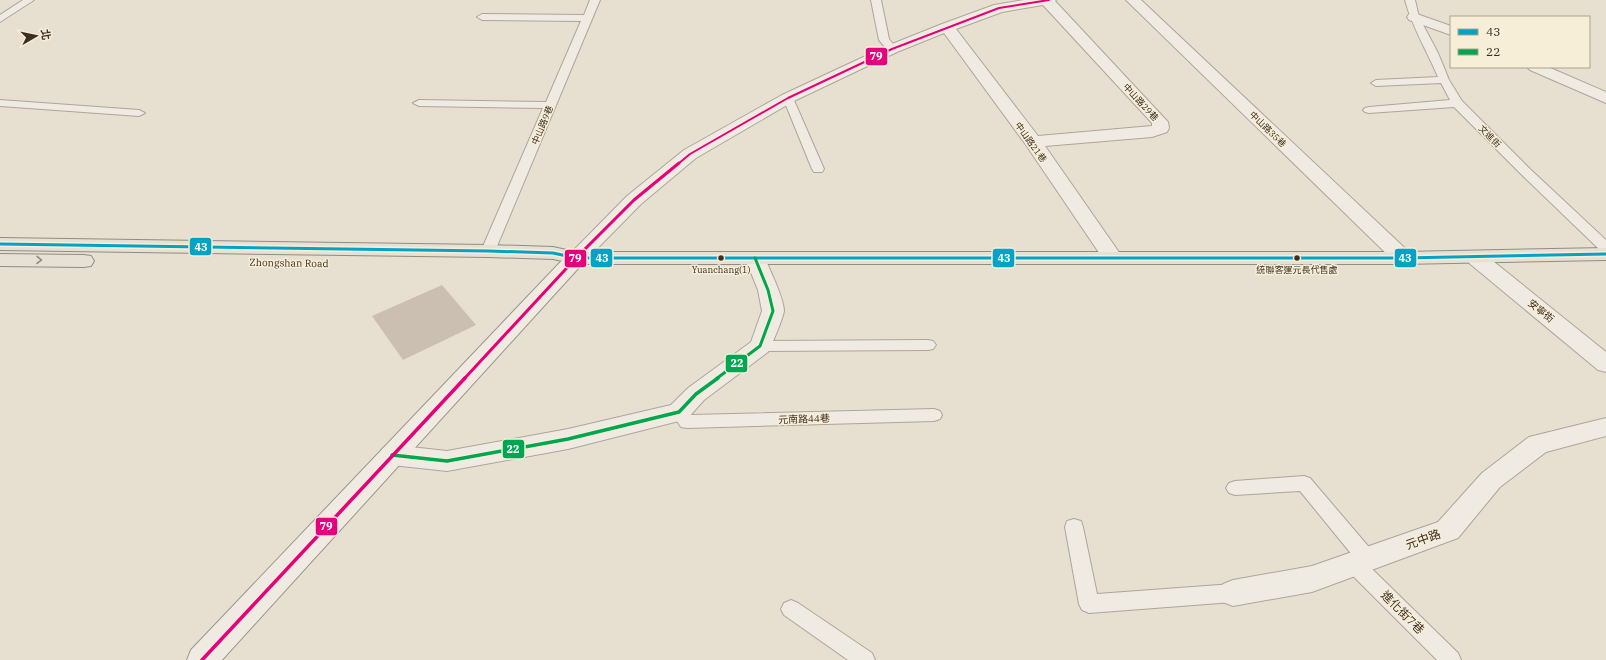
<svg xmlns="http://www.w3.org/2000/svg" width="1606" height="660" viewBox="0 0 1606 660" font-family="'IBM Plex Serif','Noto Sans TC',serif">
<rect width="100%" height="100%" fill="#e7e0d1"/>
<path fill="#cbbfb2" d="M 442,285 L 476,325 L 403,360 L 372,316 Z"/>
<g fill="none" stroke-linecap="round" stroke-linejoin="round">
<g stroke="#ada599" stroke-width="2">
<g id="lane">
<path d="M 23,0 L 34,0 L 0,22 L 0,15 Z"/>
<path d="M 590,0 L 600,0 L 495,251 L 493,254 L 488,255 L 483,254 L 481,251 L 543,108 L 419,106 L 413,103 L 419,100 L 546,102 L 581,21 L 482,20 L 477,17 L 482,14 L 584,15 Z"/>
<path d="M 871,0 L 881,0 L 889,39 L 897,49 L 896,51 L 888,51 L 879,40 Z"/>
<path d="M 1405,0 L 1415,0 L 1419,17 L 1438,53 L 1449,80 L 1462,101 L 1530,169 L 1606,240 L 1606,252 L 1601,251 L 1522,175 L 1454,107 L 1369,113 L 1365,112 L 1363,110 L 1365,108 L 1369,107 L 1450,100 L 1441,83 L 1376,86 L 1371,83 L 1376,80 L 1438,77 C 1427,51 1412,27 1405,0 Z"/>
<path d="M 788,95 L 793,98 L 824,169 L 822,172 L 814,172 L 812,169 L 783,98 Z"/>
<path d="M 0,100 L 139,110 L 145,113 L 139,116 L 0,106 Z"/>
<path d="M 928,340 L 933,341 L 936,345 L 933,349 L 928,350 L 760,351 L 755,350 L 752,346 L 755,342 L 760,341 Z"/>
<path d="M 679,406 L 685,408 L 691,415 L 934,409 L 940,411 L 942,415 L 940,419 L 934,421 L 687,428 L 681,427 L 671,412 L 673,408 Z"/>
<path d="M 1304,476 L 1310,478 L 1374,553 L 1377,559 L 1374,565 L 1369,566 L 1458,653 L 1461,660 L 1437,660 L 1347,570 L 1344,564 L 1347,558 L 1353,556 L 1300,491 L 1235,495 L 1229,493 L 1226,488 L 1229,483 L 1235,481 Z"/>
<path d="M 1074,519 L 1081,521 L 1083,527 L 1097,594 L 1233,584 L 1240,587 L 1243,593 L 1240,599 L 1233,602 L 1089,613 L 1082,610 L 1079,604 L 1065,527 L 1067,521 Z"/>
<path d="M 791,600 L 798,603 L 872,653 L 875,660 L 848,660 L 784,615 L 781,609 L 784,603 Z"/>
</g>
</g>
<g stroke="#ada599" stroke-width="2">
<g id="street">
<path d="M 1024,0 L 1056,0 L 1055,1 L 1168,122 L 1169,128 L 1167,132 L 1152,137 L 1045,146 L 1123,258 L 1120,263 L 1113,264 L 1106,263 L 1026,145 L 944,33 L 897,52 L 794,101 L 696,158 L 641,204 L 583,263 L 576,264 L 569,263 L 566,258 L 627,196 L 684,150 L 782,95 L 887,46 L 942,24 L 994,5 ZM 1043,5 L 1152,123 L 1152,126 L 1038,136 L 956,29 L 1002,12 Z"/>
<path d="M 1126,0 L 1141,0 L 1410,253 L 1413,258 L 1410,263 L 1403,264 L 1396,263 Z"/>
<path d="M 1414,13 L 1451,26 L 1451,35 L 1409,20 L 1407,17 L 1409,14 Z"/>
<path d="M 1527,67 L 1548,67 L 1606,92 L 1606,103 L 1530,70 Z"/>
<path d="M 755,252 L 762,253 L 765,258 C 770,271 784,298 784,311 C 783,318 772,345 768,352 L 704,400 L 688,418 L 679,421 L 568,449 L 447,471 L 392,465 L 383,462 L 379,455 L 383,448 L 392,445 L 447,451 L 568,429 L 671,405 L 688,388 L 751,342 L 762,311 L 758,290 L 745,258 L 748,253 Z"/>
<path d="M 1476,252 L 1483,253 L 1606,352 L 1606,372 L 1598,370 L 1469,263 L 1466,258 L 1469,253 Z"/>
<path d="M 1606,418 L 1606,436 L 1546,452 L 1500,487 L 1458,538 L 1312,592 L 1233,606 L 1223,602 L 1219,593 L 1223,584 L 1233,580 L 1312,566 L 1438,522 L 1482,473 L 1529,437 Z"/>
</g>
</g>
<g stroke="#9c958a" stroke-width="2">
<path id="secondary" d="M 576,252 L 583,253 L 586,258 L 583,263 L 222,660 L 187,660 L 191,650 L 569,253 Z"/>
</g>
<g stroke="#928b80" stroke-width="2">
<g id="primary">
<path d="M 0,238 L 488,245 L 553,247 L 576,252 L 1403,252 L 1606,248 L 1606,260 L 1403,264 L 576,264 L 553,259 L 488,257 L 0,250 Z"/>
<path d="M 0,254 L 84,255 L 91,256 L 94,261 L 91,266 L 84,267 L 0,266 Z"/>
</g>
</g>
<use href="#lane" fill="#efebe3" fill-rule="evenodd"/>
<use href="#street" fill="#efebe3" fill-rule="evenodd"/>
<use href="#secondary" fill="#efebe3" fill-rule="evenodd"/>
<use href="#primary" fill="#e6e1d4" fill-rule="evenodd"/>
<g stroke="#f7eed8" stroke-width="6">
<path id="bus-1" d="M 0,244 L 488,251 L 553,253 L 576,258 L 1403,258 L 1606,254"/>
</g>
<g stroke="#f7eed8" stroke-width="6">
<path id="bus-2-far1" d="M 716,379 L 760,346 L 773,311 L 768,290 L 755,258"/>
</g>
<g stroke="#f7eed8" stroke-width="6">
<path id="bus-2" d="M 392,455 L 447,461 L 568,439 L 679,412 L 696,394 L 718,378"/>
</g>
<g stroke="#f7eed8" stroke-width="4">
<path id="bus-3-far2" d="M 678,164 L 690,154 L 788,98 L 892,49 L 999,8 L 1049,0"/>
</g>
<g stroke="#f7eed8" stroke-width="6">
<path id="bus-3-far1" d="M 464,379 L 576,258 L 634,200 L 679,163"/>
</g>
<g stroke="#f7eed8" stroke-width="6">
<path id="bus-3" d="M 202,660 L 465,378"/>
</g>
<use href="#bus-1" stroke="#03a3c5" stroke-width="3"/>
<use href="#bus-2-far1" stroke="#00a651" stroke-width="3"/>
<use href="#bus-2" stroke="#00a651" stroke-width="3.5"/>
<use href="#bus-3-far2" stroke="#e5007d" stroke-width="2"/>
<use href="#bus-3-far1" stroke="#e5007d" stroke-width="3"/>
<use href="#bus-3" stroke="#e5007d" stroke-width="3.5"/>
</g>
<defs><path id="oneway-chevron" d="M-2-3.5L2.5 0L-2 3.5" fill="none" stroke-width="1.6" stroke-linecap="round" stroke-linejoin="round"/></defs>
<use stroke="#92887a" href="#oneway-chevron" transform="translate(39 260) rotate(1)"/>
<g fill="#3d2e20" stroke="#f7eed8" stroke-width="1.5">
<circle cx="721" cy="258" r="3.5"/>
<circle cx="1297" cy="258" r="3.5"/>
</g>
<g text-anchor="middle" dominant-baseline="central" stroke-width="3" stroke-linejoin="round" paint-order="stroke">
<g font-size="9" fill="#3d2e20" stroke="#f7eed8">
<text transform="translate(1141 102) rotate(47)">中山路29巷</text>
<text transform="translate(542 125) rotate(-67)">中山路9巷</text>
<text transform="translate(1268 129) rotate(44)">中山路35巷</text>
<text transform="translate(1490 136) rotate(45)">文進街</text>
<text transform="translate(1031 142) rotate(54)">中山路21巷</text>
</g>
<g font-size="9" fill="#3d2e20" stroke="#f7eed8">
<text x="721" y="269">Yuanchang(1)</text>
<text x="1297" y="269">統聯客運元長代售處</text>
</g>
<g font-size="10" fill="#3d2e20" stroke="#f7eed8">
<text transform="translate(289 263) rotate(1)">Zhongshan Road</text>
<text transform="translate(1541 311) rotate(39)">安寧街</text>
<text transform="translate(804 419) rotate(-2)">元南路44巷</text>
</g>
<g font-size="12" fill="#3d2e20" stroke="#f7eed8">
<text transform="translate(1423 539) rotate(-20)">元中路</text>
<text transform="translate(1403 612) rotate(45)">進化街7巷</text>
</g>
</g>
<g stroke="#f7eed8" stroke-width="1.5">
<rect x="865" y="47" width="23" height="19" rx="4" fill="#e5007d"/>
<rect x="189" y="237" width="23" height="19" rx="4" fill="#03a3c5"/>
<rect x="1394" y="248" width="23" height="20" rx="4" fill="#03a3c5"/>
<rect x="590" y="248" width="23" height="20" rx="4" fill="#03a3c5"/>
<rect x="992" y="248" width="23" height="20" rx="4" fill="#03a3c5"/>
<rect x="564" y="249" width="23" height="19" rx="4" fill="#e5007d"/>
<rect x="725" y="354" width="23" height="19" rx="4" fill="#00a651"/>
<rect x="502" y="439" width="23" height="20" rx="4" fill="#00a651"/>
<rect x="315" y="517" width="23" height="19" rx="4" fill="#e5007d"/>
</g>
<g font-size="11" text-anchor="middle" font-weight="bold" fill="#fff">
<text x="876" y="60">79</text>
<text x="201" y="251">43</text>
<text x="1405" y="262">43</text>
<text x="602" y="262">43</text>
<text x="1004" y="262">43</text>
<text x="575" y="262">79</text>
<text x="737" y="367">22</text>
<text x="513" y="453">22</text>
<text x="326" y="530">79</text>
</g>
<rect x="1450" y="16" width="140" height="52" fill="#f7eed8" stroke="#ada18e"/>
<rect x="1458" y="29" width="20" height="6" fill="#03a3c5" stroke="#ada18e"/>
<text x="1486" y="36" font-size="12" fill="#3d2e20">43</text>
<rect x="1458" y="49" width="20" height="6" fill="#00a651" stroke="#ada18e"/>
<text x="1486" y="56" font-size="12" fill="#3d2e20">22</text>
<g transform="translate(36 36) rotate(81)" stroke="#f7eed8" stroke-width="3" paint-order="stroke">
<path d="M0-3L7 15L0 10L-7 15Z" fill="#3d2e20"/>
<text y="-6" font-size="11" font-weight="bold" text-anchor="middle" fill="#3d2e20">北</text>
</g>
</svg>
